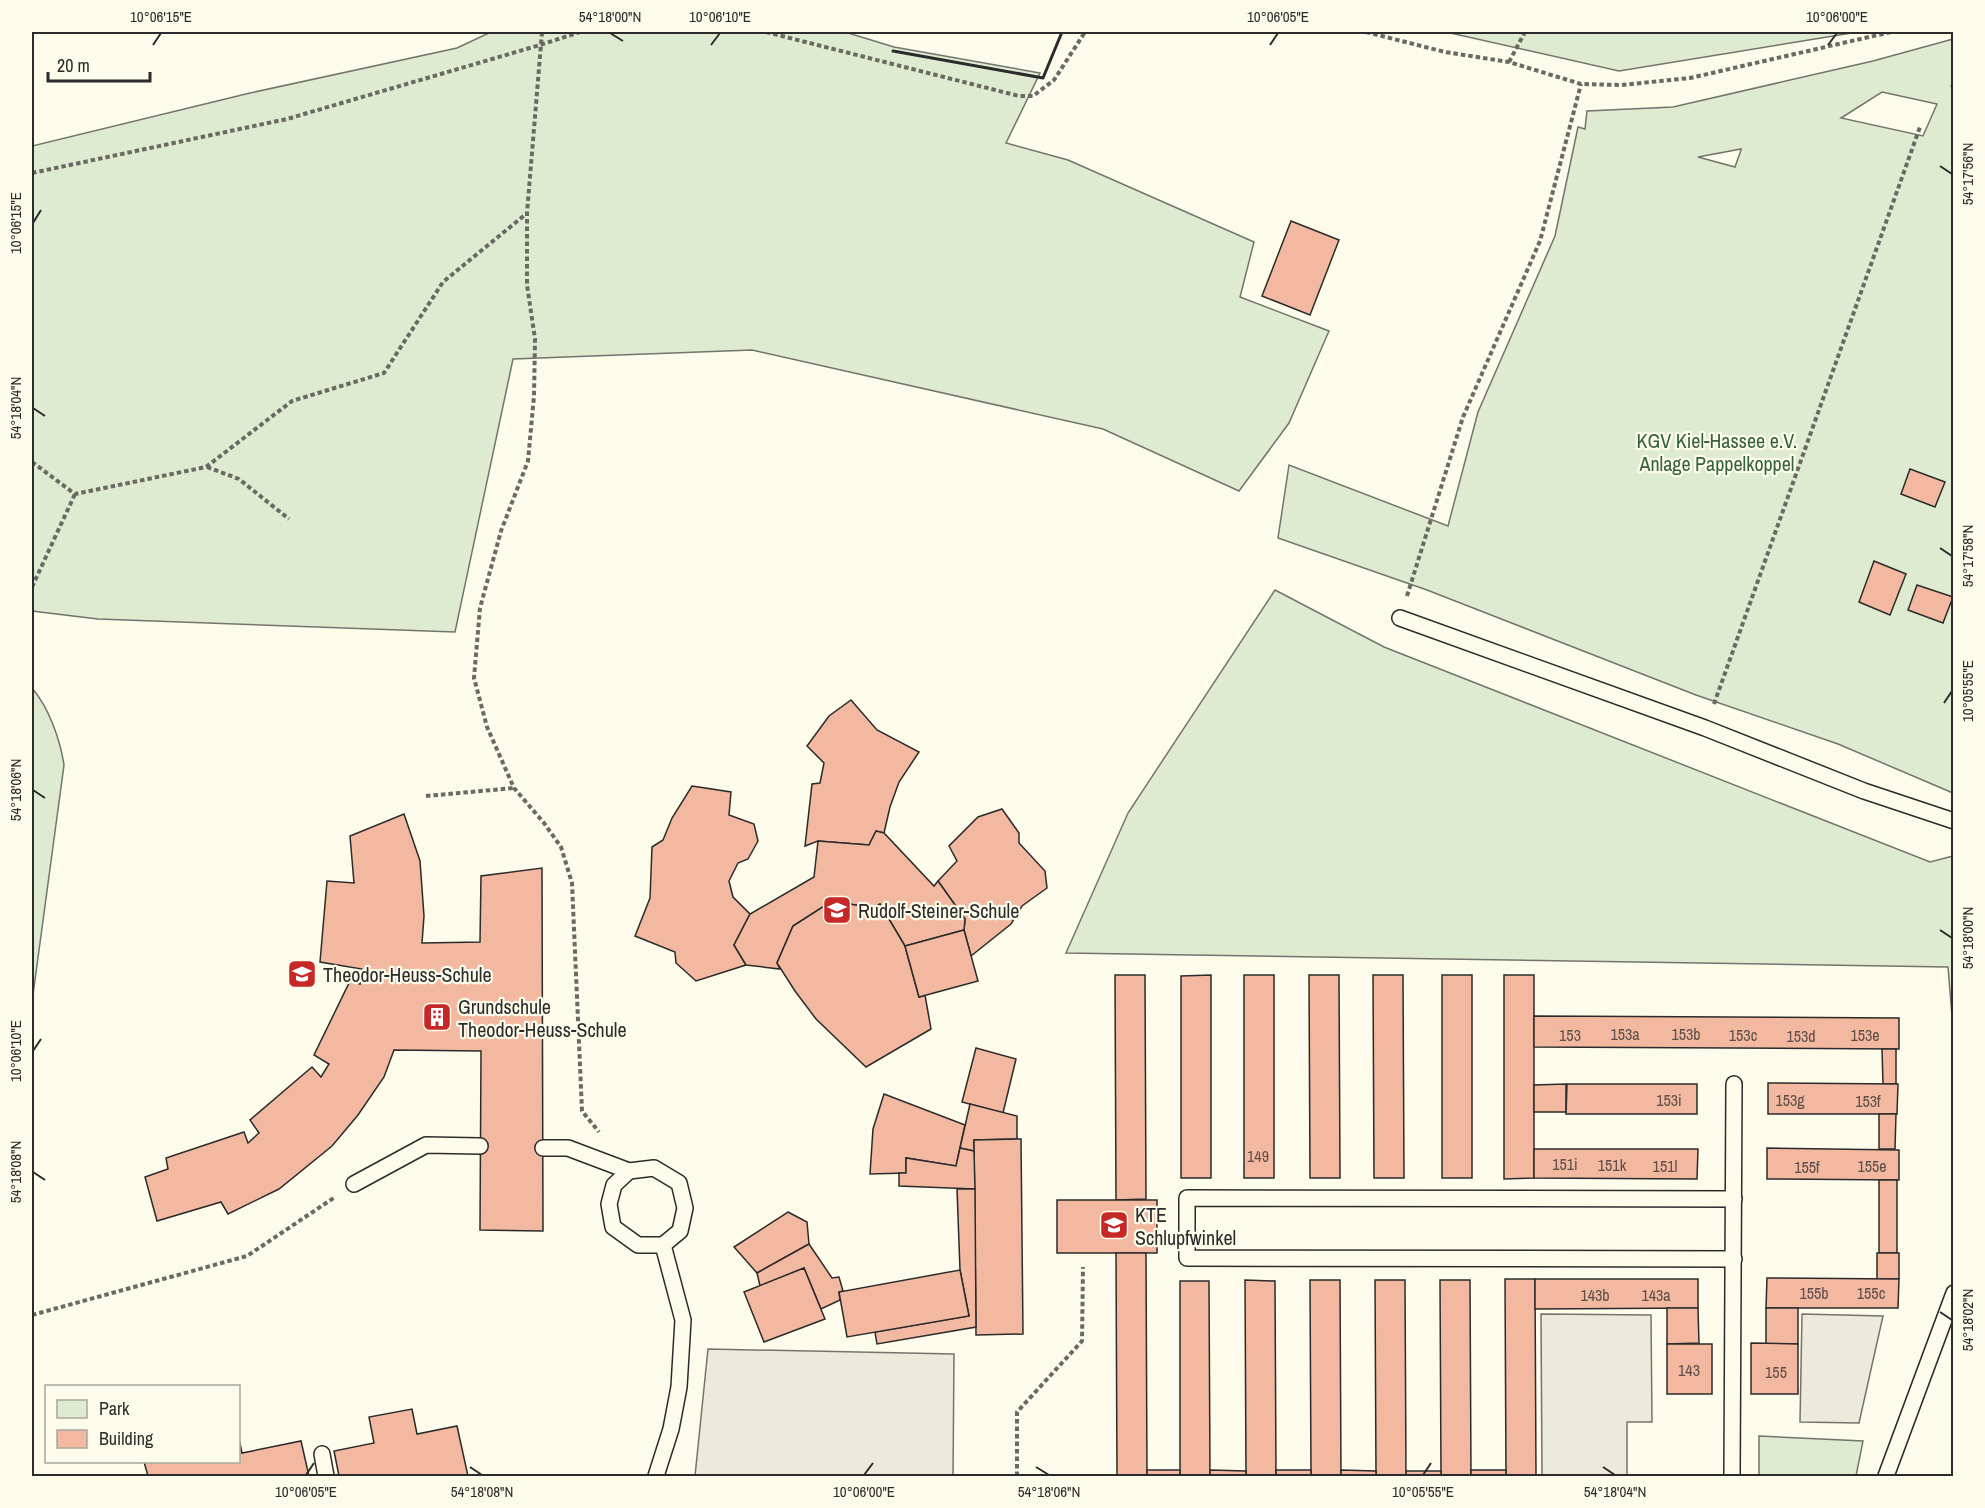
<svg xmlns="http://www.w3.org/2000/svg" width="1985" height="1508" viewBox="0 0 1985 1508" font-family="'Archivo Narrow',sans-serif">
<rect width="100%" height="100%" fill="#fdfbea"/>
<g fill="#deebd1" stroke="#74746e" stroke-width="1.5" fill-rule="evenodd">
<path d="M 491,32 L 845,32 L 894,47 L 1040,73 L 1006,143 L 1068,160 L 1254,242 L 1240,297 L 1329,331 L 1289,423 L 1239,491 L 1103,429 L 752,350 L 513,359 L 455,632 L 98,619 L 32,611 L 32,146 L 250,93 L 457,48 Z"/>
<path d="M 1446,32 L 1858,32 L 1619,71 Z"/>
<path d="M 1953,39 L 1954,83 L 1951,86 L 1954,87 L 1953,793 L 1838,744 L 1696,695 L 1427,590 L 1278,538 L 1289,465 L 1448,526 L 1478,412 L 1555,236 L 1578,127 L 1585,129 L 1587,111 L 1673,107 L 1873,61 ZM 1882,92 L 1937,104 L 1923,136 L 1841,118 ZM 1741,150 L 1735,167 L 1698,157 L 1741,149 Z"/>
<path d="M 1275,590 L 1384,647 L 1930,862 L 1953,856 L 1953,1028 L 1948,967 L 1066,953 L 1128,813 Z"/>
<path d="M 32,688 C 49,708 60,739 64,765 L 32,1002 Z"/>
<path d="M 1759,1436 L 1863,1441 L 1856,1476 L 1759,1476 Z"/>
</g>
<g fill="#eceadb" stroke="#74746e" stroke-width="1.5">
<path d="M 1541,1314 L 1651,1315 L 1652,1422 L 1627,1422 L 1627,1476 L 1542,1476 Z"/>
<path d="M 1802,1314 L 1883,1316 L 1859,1423 L 1800,1422 Z"/>
<path d="M 708,1349 L 954,1354 L 953,1476 L 695,1476 Z"/>
</g>
<g fill="#f2b8a0" stroke="#2b2b2b" stroke-width="1.5">
<path d="M 1291,221 L 1339,240 L 1310,315 L 1262,296 Z"/>
<path d="M 1910,469 L 1945,482 L 1935,507 L 1901,494 Z"/>
<path d="M 1874,561 L 1906,574 L 1890,615 L 1859,602 Z"/>
<path d="M 1917,585 L 1953,597 L 1943,623 L 1908,610 Z"/>
<path d="M 851,700 L 877,730 L 919,752 L 899,782 L 890,807 L 884,833 L 876,831 L 869,845 L 818,841 L 805,846 L 812,784 L 820,783 L 824,763 L 807,746 L 829,716 Z"/>
<path d="M 692,786 L 731,792 L 729,815 L 754,824 L 758,841 L 748,859 L 738,863 L 729,881 L 733,897 L 750,914 L 734,945 L 746,965 L 696,981 L 676,963 L 675,952 L 635,936 L 650,898 L 652,847 L 663,840 L 672,818 Z"/>
<path d="M 1002,809 L 1019,833 L 1019,843 L 1045,871 L 1047,888 L 1022,906 L 1011,924 L 971,956 L 964,930 L 965,919 L 938,881 L 957,861 L 949,846 L 978,817 Z"/>
<path d="M 404,814 L 420,861 L 424,916 L 422,943 L 480,942 L 481,876 L 542,868 L 543,1231 L 480,1230 L 481,1051 L 394,1050 L 384,1077 L 358,1115 L 332,1146 L 279,1189 L 228,1214 L 221,1202 L 157,1221 L 145,1177 L 168,1169 L 166,1158 L 244,1132 L 248,1143 L 259,1133 L 250,1120 L 312,1067 L 321,1077 L 329,1064 L 314,1055 L 350,981 L 360,984 L 362,969 L 320,962 L 327,881 L 354,883 L 350,836 Z"/>
<path d="M 876,831 L 884,833 L 934,886 L 938,881 L 965,919 L 964,930 L 905,946 L 880,904 L 873,908 L 832,901 L 793,926 L 777,963 L 780,969 L 746,965 L 734,945 L 750,914 L 814,877 L 818,841 L 869,845 Z"/>
<path d="M 832,901 L 873,908 L 880,904 L 905,946 L 919,997 L 925,995 L 931,1029 L 866,1067 L 816,1019 L 795,991 L 777,963 L 793,926 Z"/>
<path d="M 964,930 L 978,981 L 919,997 L 905,946 Z"/>
<path d="M 1115,975 L 1145,975 L 1146,1199 L 1116,1200 Z"/>
<path d="M 1211,975 L 1211,1178 L 1181,1178 L 1181,976 Z"/>
<rect x="1244" y="975" width="30" height="203"/>
<path d="M 1309,975 L 1339,975 L 1340,1178 L 1310,1178 Z"/>
<path d="M 1373,975 L 1403,975 L 1404,1178 L 1374,1178 Z"/>
<rect x="1442" y="975" width="30" height="203"/>
<path d="M 1504,975 L 1534,975 L 1534,1178 L 1504,1179 Z"/>
<path d="M 1534,1016 L 1899,1018 L 1899,1049 L 1534,1047 Z"/>
<path d="M 976,1048 L 1016,1059 L 1003,1113 L 962,1102 Z"/>
<path d="M 1882,1049 L 1896,1049 L 1896,1084 L 1883,1084 Z"/>
<path d="M 1768,1083 L 1898,1084 L 1897,1114 L 1768,1114 Z"/>
<path d="M 1566,1084 L 1566,1112 L 1534,1112 L 1534,1085 Z"/>
<path d="M 1567,1084 L 1697,1084 L 1697,1114 L 1566,1114 Z"/>
<path d="M 884,1094 L 965,1125 L 956,1166 L 906,1158 L 906,1173 L 870,1174 L 873,1129 Z"/>
<path d="M 970,1104 L 1017,1116 L 1017,1139 L 974,1140 L 974,1151 L 960,1148 Z"/>
<path d="M 1879,1114 L 1896,1114 L 1895,1149 L 1879,1149 Z"/>
<path d="M 1021,1139 L 1023,1334 L 976,1335 L 974,1140 Z"/>
<path d="M 960,1148 L 974,1151 L 975,1189 L 899,1186 L 899,1173 L 906,1173 L 906,1158 L 956,1166 Z"/>
<path d="M 1767,1148 L 1899,1150 L 1899,1180 L 1767,1179 Z"/>
<path d="M 1534,1149 L 1698,1149 L 1697,1179 L 1534,1178 Z"/>
<rect x="1879" y="1180" width="18" height="73"/>
<path d="M 957,1189 L 975,1189 L 976,1327 L 877,1344 L 875,1332 L 969,1316 L 960,1270 Z"/>
<rect x="1057" y="1200" width="100" height="53"/>
<path d="M 788,1212 L 807,1222 L 809,1244 L 757,1273 L 734,1247 Z"/>
<path d="M 809,1244 L 832,1278 L 839,1277 L 843,1291 L 839,1292 L 840,1300 L 821,1309 L 804,1268 L 760,1286 L 757,1273 Z"/>
<path d="M 1116,1253 L 1146,1253 L 1147,1476 L 1117,1476 Z"/>
<rect x="1877" y="1253" width="22" height="26"/>
<path d="M 804,1268 L 825,1319 L 764,1342 L 744,1292 Z"/>
<path d="M 960,1270 L 969,1316 L 847,1337 L 839,1292 Z"/>
<path d="M 1767,1278 L 1899,1279 L 1898,1308 L 1766,1308 Z"/>
<path d="M 1505,1279 L 1535,1279 L 1536,1476 L 1506,1476 Z"/>
<path d="M 1535,1279 L 1698,1279 L 1698,1308 L 1535,1309 Z"/>
<path d="M 1245,1280 L 1275,1281 L 1276,1476 L 1246,1476 Z"/>
<path d="M 1310,1280 L 1340,1280 L 1341,1476 L 1311,1476 Z"/>
<path d="M 1375,1280 L 1405,1280 L 1406,1476 L 1376,1476 Z"/>
<path d="M 1440,1280 L 1470,1280 L 1471,1476 L 1441,1476 Z"/>
<path d="M 1180,1281 L 1209,1281 L 1210,1476 L 1180,1476 Z"/>
<path d="M 1667,1308 L 1698,1308 L 1699,1343 L 1667,1344 Z"/>
<rect x="1766" y="1308" width="32" height="36"/>
<path d="M 1751,1343 L 1798,1344 L 1798,1394 L 1751,1394 Z"/>
<rect x="1667" y="1344" width="45" height="50"/>
<path d="M 412,1409 L 417,1434 L 457,1426 L 468,1476 L 339,1476 L 334,1451 L 374,1443 L 369,1417 Z"/>
<path d="M 239,1439 L 242,1453 L 301,1441 L 309,1476 L 148,1476 L 144,1462 L 238,1462 Z"/>
<rect x="1147" y="1470" width="33" height="6"/>
<path d="M 1210,1470 L 1246,1471 L 1246,1476 L 1210,1476 Z"/>
<rect x="1276" y="1470" width="35" height="6"/>
<path d="M 1341,1470 L 1376,1471 L 1376,1476 L 1341,1476 Z"/>
<rect x="1471" y="1470" width="35" height="6"/>
<rect x="1406" y="1471" width="35" height="5"/>
</g>
<g fill="none" stroke-linecap="round" stroke-linejoin="round">
<g stroke="#2b2b2b" stroke-width="18">
<g id="lane">
<path d="M 1400,618 L 1705,728 L 1864,791 L 1954,821"/>
<path d="M 543,1148 L 568,1148 L 629,1171"/>
<path d="M 654,1168 L 679,1183 L 685,1208 L 680,1231 L 663,1245 L 638,1245 L 613,1227 L 609,1204 L 614,1185 L 629,1171 Z"/>
<path d="M 354,1184 L 426,1145 L 480,1146"/>
<path d="M 1734,1199 L 1187,1198 L 1187,1258 L 1734,1259"/>
<path d="M 322,1454 L 326,1476"/>
<path d="M 656,1476 L 671,1429 L 679,1387 L 683,1320 L 663,1245"/>
<path d="M 1732,1476 L 1734,1084"/>
<path d="M 1886,1476 L 1954,1293"/>
</g>
</g>
<g stroke="#6a6964" stroke-width="4" stroke-dasharray="4.5 3" stroke-linecap="butt">
<path d="M 542,32 L 527,213 L 527,285 L 535,339 L 534,396 L 528,461 L 501,531 L 480,608 L 474,678 L 487,727 L 514,788 L 544,823 L 561,847 L 572,883 L 582,1111 L 599,1132"/>
<path d="M 766,32 L 1019,96 L 1033,96 L 1054,80 L 1085,32"/>
<path d="M 1366,32 L 1445,52 L 1509,62 L 1581,84 L 1621,85 L 1690,78 L 1891,32"/>
<path d="M 1509,62 L 1525,32"/>
<path d="M 32,173 L 287,119 L 540,45 L 580,32"/>
<path d="M 32,462 L 75,494 L 206,467 L 292,401 L 384,373 L 443,282 L 526,214"/>
<path d="M 207,467 L 239,479 L 289,519"/>
<path d="M 32,587 L 75,494"/>
<path d="M 1407,596 L 1463,417 L 1540,241 L 1581,84"/>
<path d="M 1714,704 L 1920,127"/>
<path d="M 426,796 L 514,788"/>
<path d="M 32,1315 L 247,1256 L 335,1197"/>
<path d="M 1017,1476 L 1017,1412 L 1082,1341 L 1083,1267"/>
</g>
<use href="#lane" stroke="#fdfbea" stroke-width="15"/>
<path stroke="#2b2b2b" stroke-width="3" d="M 893,51 L 1043,78 L 1062,32"/>
</g>
<path fill="none" stroke="#2b2b2b" stroke-width="2" d="M 610,33 L 623,41M 153,45 L 161,33M 711,45 L 720,33M 1270,45 L 1278,33M 1828,45 L 1837,33M 1940,166 L 1952,174M 33,223 L 41,210M 33,408 L 45,416M 1940,548 L 1952,556M 1944,703 L 1952,691M 33,790 L 45,798M 1940,930 L 1952,938M 33,1051 L 41,1039M 33,1172 L 45,1180M 1940,1312 L 1952,1320M 470,1467 L 482,1475M 1036,1467 L 1049,1475M 1603,1467 L 1615,1475M 306,1475 L 314,1463M 864,1475 L 873,1463M 1423,1475 L 1431,1463"/>
<defs>
<g id="school-square" transform="scale(1.5)"><rect x="-9" y="-9" width="18" height="18" rx="4" fill="#c62828" stroke="#fdfbea"/><path d="M0-5L7-2L0 1L-7-2ZM-4 1L0 2.5L4 1V4Q0 6-4 4Z" fill="#fff"/></g>
<g id="building-square" transform="scale(1.5)"><rect x="-9" y="-9" width="18" height="18" rx="4" fill="#c62828" stroke="#fdfbea"/><path d="M-4-6H4V6H1V3H-1V6H-4ZM-2.5-4.3h1.7v1.8h-1.7ZM.8-4.3h1.7v1.8H.8ZM-2.5-1h1.7V.8h-1.7ZM.8-1h1.7V.8H.8Z" fill="#fff"/></g>
</defs>
<g fill-rule="evenodd">
<use href="#school-square" x="837" y="910"/>
<use href="#school-square" x="302" y="974"/>
<use href="#building-square" x="437" y="1017"/>
<use href="#school-square" x="1114" y="1225"/>
</g>
<g text-anchor="middle" dominant-baseline="central" stroke-width="4.5" stroke-linejoin="round" paint-order="stroke">
<g font-size="16" fill="#5d4e48">
<text x="1625" y="1034">153a</text>
<text x="1686" y="1034">153b</text>
<text x="1570" y="1035">153</text>
<text x="1743" y="1035">153c</text>
<text x="1865" y="1035">153e</text>
<text x="1801" y="1036">153d</text>
<text x="1669" y="1100">153i</text>
<text x="1790" y="1100">153g</text>
<text x="1868" y="1101">153f</text>
<text x="1258" y="1156">149</text>
<text x="1565" y="1164">151i</text>
<text x="1612" y="1165">151k</text>
<text x="1665" y="1166">151l</text>
<text x="1872" y="1166">155e</text>
<text x="1807" y="1167">155f</text>
<text x="1814" y="1293">155b</text>
<text x="1871" y="1293">155c</text>
<text x="1595" y="1295">143b</text>
<text x="1656" y="1295">143a</text>
<text x="1689" y="1370">143</text>
<text x="1776" y="1372">155</text>
</g>
<g font-size="20" fill="#34623c" stroke="#fdfbea">
<text x="1717" y="440">KGV Kiel-Hassee e.V.<tspan x="1717" dy="23">Anlage Pappelkoppel</tspan></text>
</g>
<g font-size="20" fill="#2b2b2b" stroke="#fdfbea" text-anchor="start">
<text x="858" y="910">Rudolf-Steiner-Schule</text>
<text x="323" y="974">Theodor-Heuss-Schule</text>
<text x="458" y="1006">Grundschule<tspan x="458" dy="23">Theodor-Heuss-Schule</tspan></text>
<text x="1135" y="1214">KTE<tspan x="1135" dy="23">Schlupfwinkel</tspan></text>
</g>
</g>
<rect width="1985" height="1508" fill="none" stroke="#fdfbea" stroke-width="66"/>
<rect x="45" y="1385" width="195" height="78" fill="#fdfbea" stroke="#a9a89e" stroke-width="1.5"/>
<rect x="57" y="1400" width="30" height="18" fill="#deebd1" stroke="#a9a89e" stroke-width="1.5"/>
<text x="99" y="1415" font-size="18" fill="#2b2b2b">Park</text>
<rect x="57" y="1430" width="30" height="18" fill="#f2b8a0" stroke="#a9a89e" stroke-width="1.5"/>
<text x="99" y="1445" font-size="18" fill="#2b2b2b">Building</text>
<path d="M48 72v9h102v-9" fill="none" stroke="#2b2b2b" stroke-width="3"/>
<text x="57" y="72" font-size="18" fill="#2b2b2b" stroke="#fdfbea" stroke-width="4.5" paint-order="stroke">20 m</text>
<rect x="33" y="33" width="1919" height="1442" fill="none" stroke="#2b2b2b" stroke-width="2"/>
<g font-size="15" text-anchor="middle" fill="#2b2b2b">
<text x="161" y="22">10°06'15"E</text>
<text x="610" y="22">54°18'00"N</text>
<text x="720" y="22">10°06'10"E</text>
<text x="1278" y="22">10°06'05"E</text>
<text x="1837" y="22">10°06'00"E</text>
<text transform="translate(1968 174) rotate(-90)" y="5">54°17'56"N</text>
<text transform="translate(16 223) rotate(-90)" y="5">10°06'15"E</text>
<text transform="translate(16 408) rotate(-90)" y="5">54°18'04"N</text>
<text transform="translate(1968 556) rotate(-90)" y="5">54°17'58"N</text>
<text transform="translate(1968 691) rotate(-90)" y="5">10°05'55"E</text>
<text transform="translate(16 790) rotate(-90)" y="5">54°18'06"N</text>
<text transform="translate(1968 938) rotate(-90)" y="5">54°18'00"N</text>
<text transform="translate(16 1051) rotate(-90)" y="5">10°06'10"E</text>
<text transform="translate(16 1172) rotate(-90)" y="5">54°18'08"N</text>
<text transform="translate(1968 1320) rotate(-90)" y="5">54°18'02"N</text>
<text x="306" y="1497">10°06'05"E</text>
<text x="482" y="1497">54°18'08"N</text>
<text x="864" y="1497">10°06'00"E</text>
<text x="1049" y="1497">54°18'06"N</text>
<text x="1423" y="1497">10°05'55"E</text>
<text x="1615" y="1497">54°18'04"N</text>
</g>
</svg>
